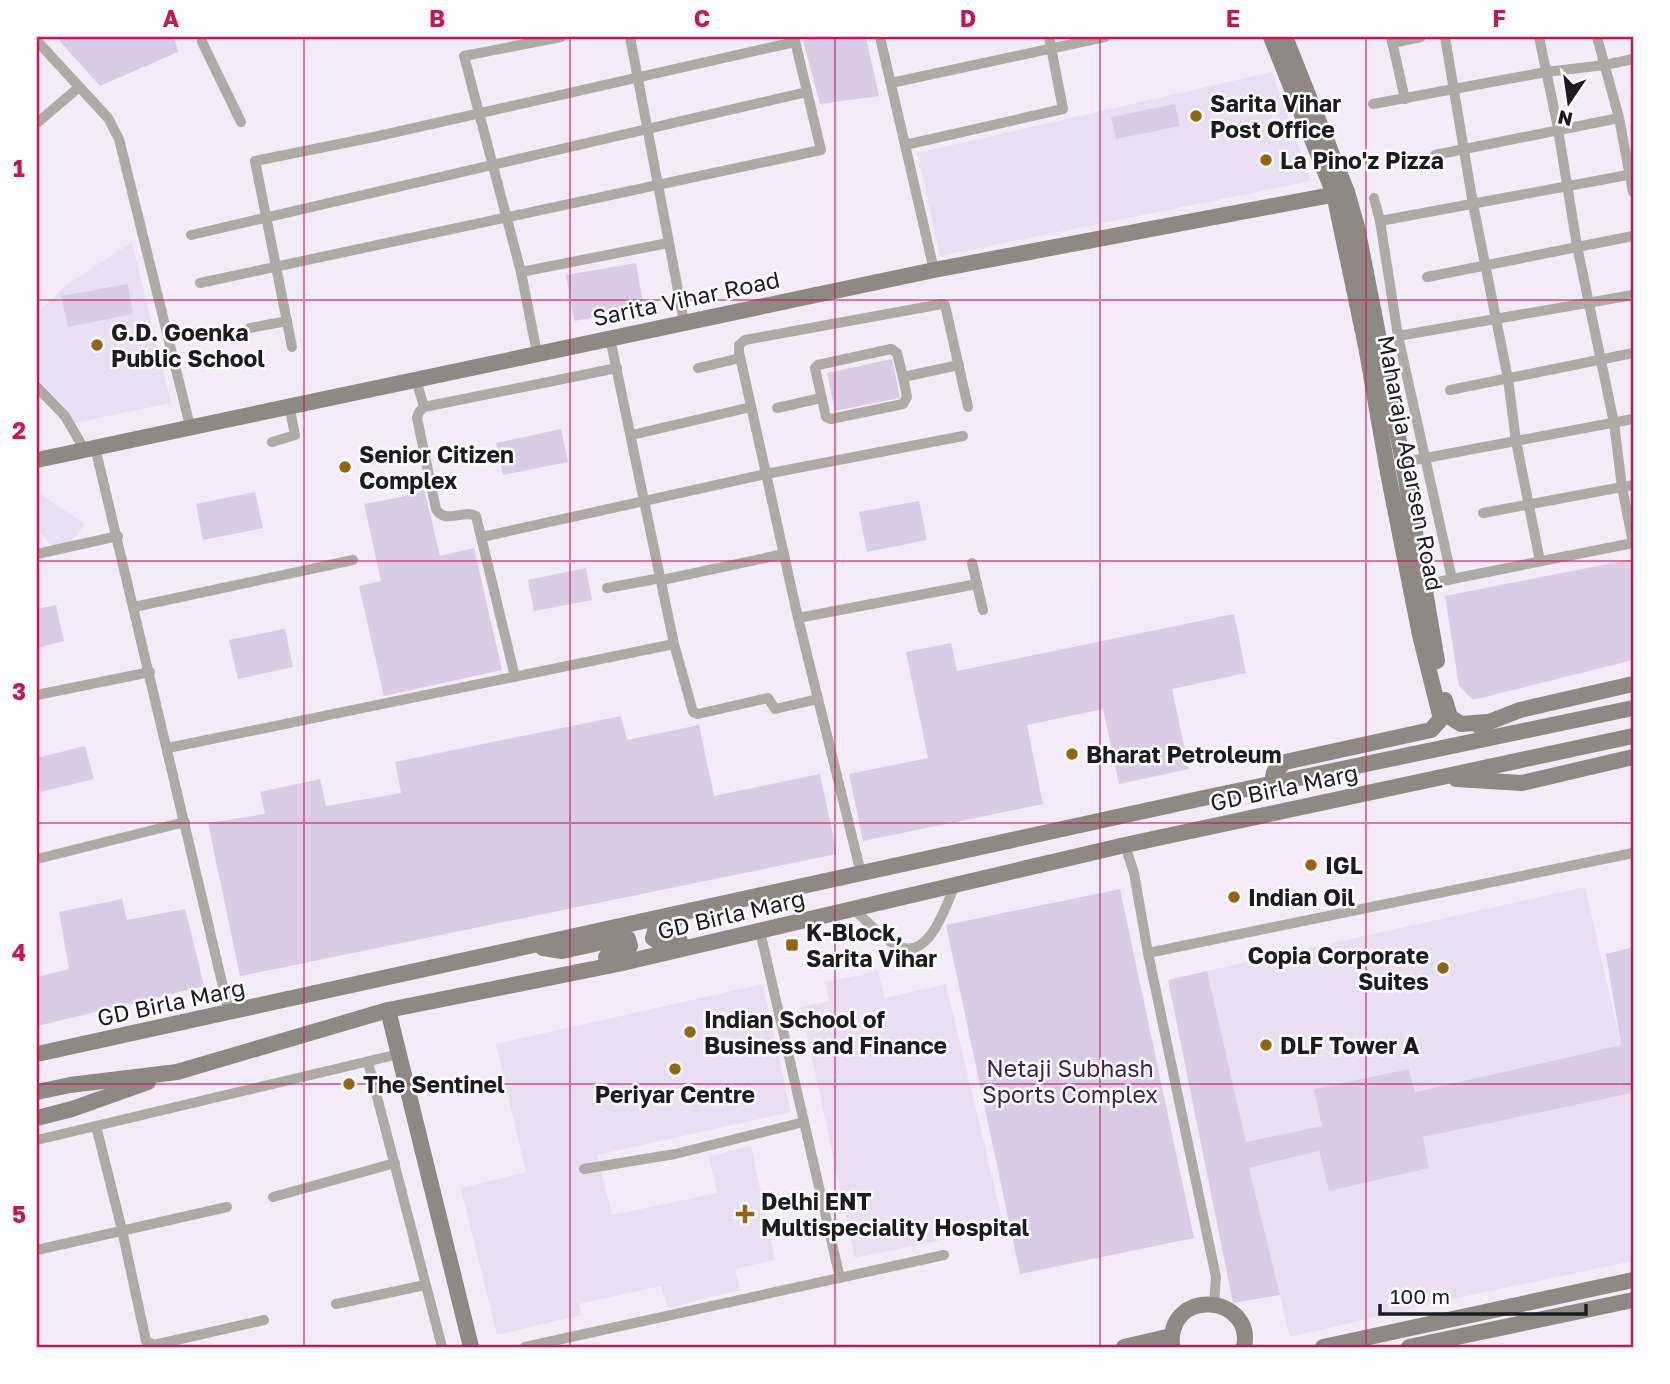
<svg xmlns="http://www.w3.org/2000/svg" width="1670" height="1384" viewBox="0 0 1670 1384" font-family="'Golos Text',sans-serif">
<rect width="100%" height="100%" fill="#f3ecf8"/>
<g fill="#eadff2">
<path d="M 1272,72 L 1311,181 L 940,256 L 917,153 Z"/>
<path d="M 132,242 L 171,403 L 75,423 L 65,407 L 37,378 L 37,313 L 68,284 Z"/>
<path d="M 40,494 L 85,524 L 71,543 L 52,546 L 37,530 L 37,499 Z"/>
<path d="M 1585,887 L 1621,1045 L 1415,1092 L 1408,1069 L 1315,1089 L 1323,1126 L 1245,1143 L 1207,971 Z"/>
<path d="M 878,971 L 885,998 L 946,984 L 1004,1227 L 855,1258 L 801,1007 L 829,1001 L 825,982 Z"/>
<path d="M 763,984 L 791,1112 L 597,1155 L 612,1215 L 717,1193 L 709,1156 L 751,1146 L 775,1260 L 735,1269 L 740,1290 L 668,1308 L 661,1286 L 579,1304 L 581,1315 L 497,1335 L 461,1188 L 526,1172 L 496,1044 Z"/>
<path d="M 1633,1093 L 1633,1261 L 1457,1298 L 1290,1337 L 1249,1168 L 1319,1151 L 1329,1190 L 1429,1168 L 1423,1137 Z"/>
</g>
<g fill="#dacce6">
<path d="M 56,37 L 174,37 L 178,52 L 100,86 Z"/>
<path d="M 802,37 L 866,37 L 879,96 L 820,104 Z"/>
<path d="M 1175,104 L 1180,126 L 1116,139 L 1111,117 Z"/>
<path d="M 636,263 L 644,309 L 574,321 L 566,275 Z"/>
<path d="M 128,284 L 133,314 L 68,327 L 61,296 Z"/>
<path d="M 892,359 L 900,398 L 835,411 L 827,373 Z"/>
<path d="M 561,429 L 568,462 L 503,475 L 496,443 Z"/>
<path d="M 424,489 L 440,556 L 474,548 L 502,670 L 384,696 L 359,586 L 381,581 L 364,504 L 401,497 Z"/>
<path d="M 255,492 L 263,528 L 203,540 L 196,504 Z"/>
<path d="M 919,501 L 927,540 L 867,552 L 859,512 Z"/>
<path d="M 1633,559 L 1633,660 L 1473,700 L 1459,686 L 1445,596 Z"/>
<path d="M 586,568 L 592,600 L 534,611 L 528,580 Z"/>
<path d="M 56,605 L 64,641 L 37,648 L 37,609 Z"/>
<path d="M 1234,614 L 1246,673 L 1172,689 L 1189,769 L 1119,784 L 1103,709 L 1027,725 L 1043,804 L 863,841 L 849,774 L 928,758 L 906,652 L 951,643 L 957,671 Z"/>
<path d="M 285,629 L 293,667 L 238,679 L 229,640 Z"/>
<path d="M 621,716 L 627,740 L 699,725 L 714,796 L 820,774 L 837,854 L 240,976 L 208,823 L 265,814 L 260,792 L 320,779 L 326,806 L 401,793 L 395,762 Z"/>
<path d="M 85,746 L 94,779 L 40,792 L 37,781 L 37,758 Z"/>
<path d="M 1120,889 L 1194,1238 L 1020,1274 L 946,925 Z"/>
<path d="M 122,899 L 127,920 L 185,909 L 204,986 L 37,1026 L 37,977 L 69,969 L 59,912 Z"/>
<path d="M 1633,947 L 1633,1093 L 1423,1137 L 1429,1168 L 1329,1191 L 1319,1151 L 1249,1168 L 1280,1295 L 1233,1303 L 1168,980 L 1207,971 L 1246,1142 L 1322,1126 L 1314,1089 L 1409,1069 L 1415,1092 L 1621,1045 L 1606,954 Z"/>
</g>
<g fill="none" stroke-linecap="round" stroke-linejoin="round">
<g stroke="#aeaaa6" stroke-width="10">
<path d="M 202,37 L 202,42 L 241,122"/>
<path d="M 630,37 L 684,322"/>
<path d="M 880,37 L 934,270"/>
<path d="M 1391,37 L 1405,99"/>
<path d="M 1445,37 L 1473,204 L 1508,379 L 1516,441 L 1540,561"/>
<path d="M 1539,37 L 1557,123 L 1577,246 L 1614,423 L 1622,487 L 1633,543"/>
<path d="M 1597,37 L 1619,118 L 1633,192"/>
<path d="M 37,41 L 108,118 L 119,139 L 190,426"/>
<path d="M 1392,43 L 1421,37"/>
<path d="M 891,83 L 1105,37"/>
<path d="M 1373,104 L 1546,72 L 1605,65 L 1633,59"/>
<path d="M 37,123 L 78,88"/>
<path d="M 905,145 L 1063,109 L 1049,37"/>
<path d="M 1435,155 L 1619,118"/>
<path d="M 1374,198 L 1380,221 L 1398,336 L 1452,579 L 1633,543"/>
<path d="M 1380,221 L 1633,174"/>
<path d="M 191,235 L 807,92"/>
<path d="M 521,272 L 668,243"/>
<path d="M 1427,277 L 1633,236"/>
<path d="M 200,283 L 821,150 L 794,37"/>
<path d="M 250,328 L 287,321"/>
<path d="M 1398,336 L 1633,295"/>
<path d="M 610,338 L 674,644 L 693,712 L 698,714 L 768,698 L 775,709 L 818,699"/>
<path d="M 292,347 L 255,161 L 374,137 L 795,42"/>
<path d="M 537,353 L 521,272 L 464,56 L 561,37"/>
<path d="M 698,368 L 740,358"/>
<path d="M 903,377 L 897,353 L 891,349 L 818,365 L 815,368 L 826,417 L 831,419 L 903,404 L 907,397 L 903,377 L 959,365"/>
<path d="M 416,379 L 424,407"/>
<path d="M 37,387 L 65,416 L 84,449"/>
<path d="M 1450,390 L 1633,353"/>
<path d="M 777,408 L 821,398"/>
<path d="M 632,435 L 751,407"/>
<path d="M 272,442 L 295,435 L 289,405"/>
<path d="M 95,447 L 229,1012"/>
<path d="M 1399,463 L 1633,419"/>
<path d="M 1483,513 L 1633,485"/>
<path d="M 482,537 L 766,474 L 963,436"/>
<path d="M 37,554 L 118,536"/>
<path d="M 972,563 L 983,610"/>
<path d="M 662,580 L 784,554"/>
<path d="M 1420,586 L 1452,579"/>
<path d="M 607,588 L 661,578"/>
<path d="M 134,607 L 353,560"/>
<path d="M 798,618 L 977,584"/>
<path d="M 515,677 L 476,516 C 462,509 445,525 436,509 L 417,418 L 419,412 L 424,407 L 617,368"/>
<path d="M 37,695 L 150,672"/>
<path d="M 168,748 L 674,644"/>
<path d="M 1125,845 L 1134,873 L 1148,953 L 1216,1277 L 1214,1304"/>
<path d="M 37,859 L 185,822"/>
<path d="M 861,873 L 798,618 L 739,352 L 739,345 L 745,340 L 942,304 L 945,305 L 968,407"/>
<path d="M 853,909 C 865,919 885,941 900,947 C 930,959 946,905 955,885"/>
<path d="M 760,931 L 840,1278"/>
<path d="M 1148,953 L 1633,853"/>
<path d="M 368,1062 L 442,1347"/>
<path d="M 96,1126 L 122,1230 L 146,1341 L 154,1345 L 264,1320"/>
<path d="M 37,1140 L 399,1054"/>
<path d="M 584,1169 L 675,1154 L 804,1122"/>
<path d="M 273,1197 L 395,1163"/>
<path d="M 37,1250 L 227,1207"/>
<path d="M 336,1304 L 425,1285"/>
<path d="M 525,1347 L 944,1255"/>
</g>
<g stroke="#8e8982" stroke-width="16">
<path d="M 1271,37 L 1334,194 L 1366,346 L 1388,473 L 1420,635 L 1441,719 L 1431,730 L 1285,762 L 1274,772 L 1272,783"/>
<path d="M 1285,37 L 1347,192 L 1357,227 L 1403,462 L 1437,661"/>
<path d="M 37,460 L 934,270 L 1347,192"/>
<path d="M 1445,700 L 1450,717 L 1461,724 L 1488,722"/>
<path d="M 1479,726 L 1520,710 L 1633,684"/>
<path d="M 1456,779 L 1522,783 L 1633,757"/>
<path d="M 674,923 L 656,928 L 653,938 L 661,944 L 680,941"/>
<path d="M 543,948 L 562,951 L 622,938 L 628,939 L 630,946 L 628,950 L 606,957"/>
<path d="M 388,1010 L 471,1347"/>
<path d="M 37,1054 L 1199,799 L 1633,708"/>
<path d="M 37,1092 L 70,1085 L 177,1072 L 388,1010 L 618,964 L 1125,845 L 1633,736"/>
<path d="M 37,1118 L 72,1109 L 148,1082"/>
<path d="M 1124,1347 L 1171,1336"/>
<path d="M 1172,1347 C 1166,1286 1255,1295 1244,1347"/>
<path d="M 1323,1347 L 1633,1280"/>
<path d="M 1409,1347 L 1633,1300"/>
</g>
</g>
<path fill="none" stroke="#c2185b" stroke-width="2" stroke-opacity="0.55" d="M 304,37 L 304,1347M 570,37 L 570,1347M 835,37 L 835,1347M 1100,37 L 1100,1347M 1366,37 L 1366,1347M 37,300 L 1633,300M 37,561 L 1633,561M 37,823 L 1633,823M 37,1084 L 1633,1084"/>
<g fill="#936412" stroke="#fdfcfe" stroke-width="2.5">
<circle cx="1196" cy="116" r="7"/>
<circle cx="1266" cy="160" r="7"/>
<circle cx="97" cy="345" r="7"/>
<circle cx="345" cy="467" r="7"/>
<circle cx="1072" cy="754" r="7"/>
<circle cx="1311" cy="865" r="7"/>
<circle cx="1234" cy="897" r="7"/>
<rect x="785" y="938" width="14" height="14" rx="3.5"/>
<circle cx="1443" cy="968" r="7"/>
<circle cx="690" cy="1032" r="7"/>
<circle cx="1266" cy="1045" r="7"/>
<circle cx="675" cy="1069" r="7"/>
<circle cx="349" cy="1084" r="7"/>
<path d="M741.5 1203.5h7v7h7v7h-7v7h-7v-7h-7v-7h7z"/>
</g>
<g text-anchor="middle" dominant-baseline="central" stroke-width="5" stroke-linejoin="round" paint-order="stroke">
<g font-size="23" font-weight="bold" fill="#1e1b20" stroke="#fdfcfe" text-anchor="start">
<text x="1210" y="103">Sarita Vihar<tspan x="1210" dy="26">Post Office</tspan></text>
<text x="1280" y="160">La Pino'z Pizza</text>
<text x="111" y="332">G.D. Goenka<tspan x="111" dy="26">Public School</tspan></text>
<text x="359" y="454">Senior Citizen<tspan x="359" dy="26">Complex</tspan></text>
<text x="1086" y="754">Bharat Petroleum</text>
<text x="1325" y="865">IGL</text>
<text x="1248" y="897">Indian Oil</text>
<text x="806" y="932">K-Block,<tspan x="806" dy="26">Sarita Vihar</tspan></text>
<text x="1429" y="955" text-anchor="end">Copia Corporate<tspan x="1429" dy="26">Suites</tspan></text>
<text x="704" y="1019">Indian School of<tspan x="704" dy="26">Business and Finance</tspan></text>
<text x="1280" y="1045">DLF Tower A</text>
<text x="363" y="1084">The Sentinel</text>
<text x="675" y="1094" text-anchor="middle">Periyar Centre</text>
<text x="761" y="1201">Delhi ENT<tspan x="761" dy="26">Multispeciality Hospital</tspan></text>
</g>
<g font-size="23" fill="#1e1b20" stroke="#fdfcfe">
<text transform="translate(686 298) rotate(-12)">Sarita Vihar Road</text>
<text transform="translate(1411 463) rotate(79)">Maharaja Agarsen Road</text>
<text transform="translate(1284 787) rotate(-12)">GD Birla Marg</text>
<text transform="translate(731 914) rotate(-13)">GD Birla Marg</text>
<text transform="translate(171 1002) rotate(-12)">GD Birla Marg</text>
</g>
<g font-size="23" fill="#3e2151" stroke="#fdfcfe">
<text x="1070" y="1068">Netaji Subhash<tspan x="1070" dy="26">Sports Complex</tspan></text>
</g>
</g>
<rect width="1670" height="1384" fill="none" stroke="#fdfcfe" stroke-width="77"/>
<g transform="translate(1569 102) rotate(193)" stroke="#fdfcfe" stroke-width="5" paint-order="stroke">
<path d="M0-5L12 26L0 18L-12 26Z" fill="#1e1b20"/>
<text y="-10" font-size="19" font-weight="bold" text-anchor="middle" fill="#1e1b20">N</text>
</g>
<path d="M1380 1304v10h206v-10" fill="none" stroke="#1e1b20" stroke-width="3.5"/>
<text x="1390" y="1304" font-size="21" fill="#1e1b20" stroke="#fdfcfe" stroke-width="5" paint-order="stroke">100 m</text>
<rect x="38" y="38" width="1594" height="1308" fill="none" stroke="#c2185b" stroke-width="2.5"/>
<g font-size="23" text-anchor="middle" font-weight="bold" fill="#c2185b">
<text x="171" y="27">A</text>
<text x="437" y="27">B</text>
<text x="702" y="27">C</text>
<text x="968" y="27">D</text>
<text x="1233" y="27">E</text>
<text x="1499" y="27">F</text>
<text x="19" y="177">1</text>
<text x="19" y="439">2</text>
<text x="19" y="700">3</text>
<text x="19" y="961">4</text>
<text x="19" y="1223">5</text>
</g>
</svg>
